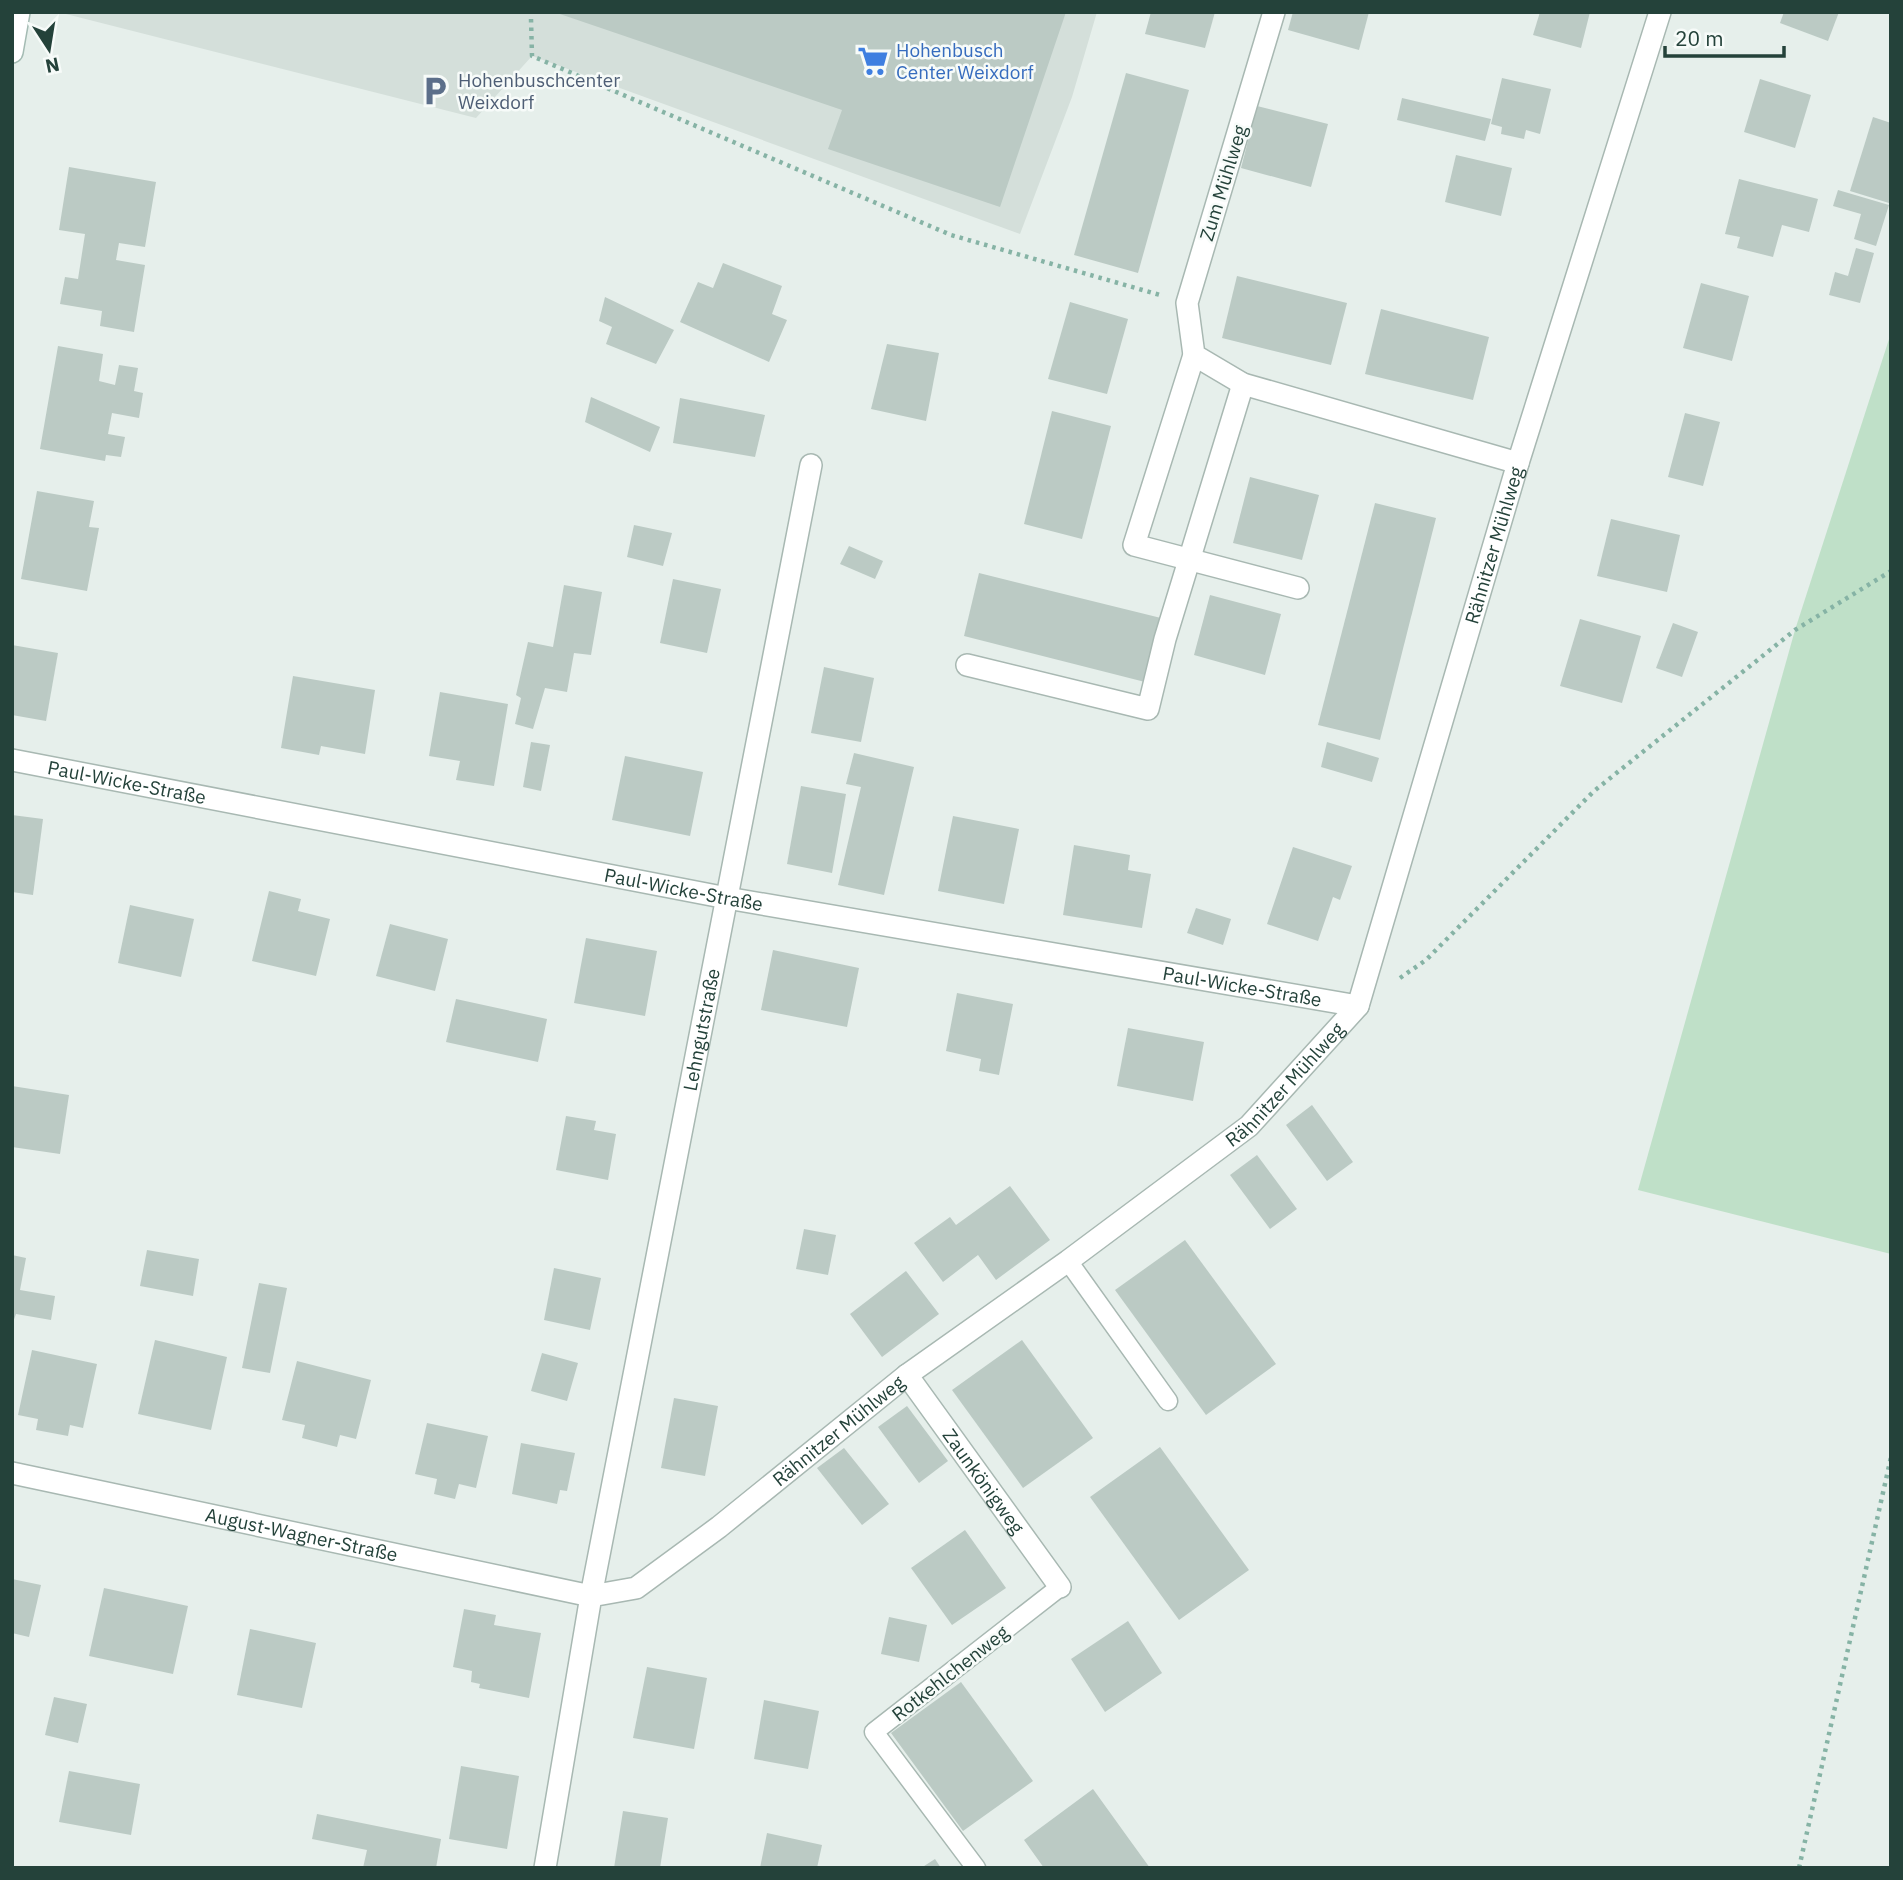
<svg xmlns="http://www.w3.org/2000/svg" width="1903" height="1880" viewBox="0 0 1903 1880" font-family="'IBM Plex Sans',sans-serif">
<rect width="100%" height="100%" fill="#e6efeb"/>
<path fill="#d4dfda" d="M 58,12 L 1097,12 L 1072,97 L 1020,234 L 532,56 L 476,118 Z"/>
<path fill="#bfe0c8" d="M 1891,333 L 1891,1254 L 1638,1190 L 1795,630 Z"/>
<g fill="#bbcac4">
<path d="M 554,12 L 1066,12 L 1000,207 L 828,149 L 842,110 Z"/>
<path d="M 1151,12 L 1215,12 L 1205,48 L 1145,34 Z"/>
<path d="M 1293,12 L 1369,12 L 1359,50 L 1288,30 Z"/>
<path d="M 1540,12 L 1590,12 L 1581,48 L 1533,35 Z"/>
<path d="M 1784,12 L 1839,12 L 1828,41 L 1780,23 Z"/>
<path d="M 1126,73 L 1189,90 L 1138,273 L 1074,255 Z"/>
<path d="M 1502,78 L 1551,89 L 1540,134 L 1526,130 L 1524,139 L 1501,134 L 1502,127 L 1491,124 Z"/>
<path d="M 1760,79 L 1811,95 L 1795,148 L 1744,132 Z"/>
<path d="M 1402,98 L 1491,119 L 1485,141 L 1397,120 Z"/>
<path d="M 1257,106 L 1328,124 L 1311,187 L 1241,168 Z"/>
<path d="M 1873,117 L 1891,123 L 1889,203 L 1850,191 Z"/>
<path d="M 1456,155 L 1512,168 L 1501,216 L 1445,202 Z"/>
<path d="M 69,167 L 156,182 L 145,247 L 119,243 L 116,260 L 145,265 L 134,332 L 100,326 L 102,311 L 60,304 L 65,277 L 78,279 L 85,234 L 59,230 Z"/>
<path d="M 1739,179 L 1818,199 L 1809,232 L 1782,225 L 1773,257 L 1737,248 L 1740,237 L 1725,234 Z"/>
<path d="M 1838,190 L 1889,205 L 1876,246 L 1854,239 L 1861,214 L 1833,206 Z"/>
<path d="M 1856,248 L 1874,253 L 1860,303 L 1829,295 L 1835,272 L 1848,276 Z"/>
<path d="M 723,263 L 782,286 L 772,314 L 787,320 L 769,362 L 680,322 L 698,282 L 713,288 Z"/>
<path d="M 1237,276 L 1347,303 L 1331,365 L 1222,338 Z"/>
<path d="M 1701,283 L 1749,296 L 1732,361 L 1683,348 Z"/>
<path d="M 605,297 L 674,330 L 656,364 L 606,344 L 612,327 L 599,321 Z"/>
<path d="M 1070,302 L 1128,319 L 1107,394 L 1048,379 Z"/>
<path d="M 1381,309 L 1489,337 L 1473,400 L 1365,374 Z"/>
<path d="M 887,344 L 939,353 L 926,421 L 871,409 Z"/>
<path d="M 58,346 L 103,354 L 99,381 L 115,385 L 119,365 L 138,368 L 134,391 L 143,393 L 139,418 L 112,413 L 108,434 L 125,437 L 121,457 L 106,455 L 105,461 L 40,449 Z"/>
<path d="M 591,397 L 660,427 L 650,452 L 585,422 Z"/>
<path d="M 680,398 L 765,415 L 755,457 L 673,443 Z"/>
<path d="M 1052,411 L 1111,426 L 1082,539 L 1024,524 Z"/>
<path d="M 1685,413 L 1720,422 L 1703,486 L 1668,477 Z"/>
<path d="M 1250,477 L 1319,495 L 1302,560 L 1233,543 Z"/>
<path d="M 37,491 L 94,501 L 89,527 L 99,528 L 87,591 L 21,579 Z"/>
<path d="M 1375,503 L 1436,518 L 1380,740 L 1318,725 Z"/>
<path d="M 1611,519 L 1680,535 L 1667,592 L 1597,576 Z"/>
<path d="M 634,525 L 672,533 L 663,566 L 627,557 Z"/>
<path d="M 849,546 L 883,561 L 875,579 L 840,564 Z"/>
<path d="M 979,573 L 1161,618 L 1145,682 L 964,636 Z"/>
<path d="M 673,579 L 721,589 L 707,653 L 660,643 Z"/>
<path d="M 564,585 L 602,592 L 591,655 L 574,653 L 567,692 L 545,688 L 533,729 L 515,724 L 521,698 L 516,695 L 528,642 L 553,647 Z"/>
<path d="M 1210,595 L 1281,614 L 1265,675 L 1194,655 Z"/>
<path d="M 1580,619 L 1641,636 L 1622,703 L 1560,686 Z"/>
<path d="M 1673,623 L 1698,632 L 1682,677 L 1656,668 Z"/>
<path d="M 12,645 L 58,653 L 46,721 L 12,715 Z"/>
<path d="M 824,667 L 874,678 L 861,742 L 811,733 Z"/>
<path d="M 293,676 L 375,690 L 365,754 L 321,746 L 319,755 L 281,748 Z"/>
<path d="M 440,692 L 508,704 L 494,786 L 456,780 L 460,761 L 429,756 Z"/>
<path d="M 531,742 L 550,745 L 541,791 L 523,787 Z"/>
<path d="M 1327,742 L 1379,758 L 1372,782 L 1321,767 Z"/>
<path d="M 854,753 L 914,767 L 884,895 L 838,885 L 861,787 L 846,784 Z"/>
<path d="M 625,756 L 703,772 L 690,836 L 612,820 Z"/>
<path d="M 801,786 L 846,794 L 832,873 L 787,864 Z"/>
<path d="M 12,815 L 43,819 L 33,895 L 12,892 Z"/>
<path d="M 953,816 L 1019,829 L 1004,904 L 938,891 Z"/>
<path d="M 1074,845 L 1130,855 L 1128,870 L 1151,874 L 1142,928 L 1063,915 Z"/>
<path d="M 1293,847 L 1352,866 L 1340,900 L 1333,897 L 1318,941 L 1267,924 Z"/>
<path d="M 269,891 L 301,899 L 298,911 L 330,919 L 316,976 L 252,961 Z"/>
<path d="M 130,905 L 194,919 L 181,977 L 118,963 Z"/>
<path d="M 1196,908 L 1231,919 L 1223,945 L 1187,933 Z"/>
<path d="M 390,924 L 448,939 L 435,991 L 376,976 Z"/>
<path d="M 586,938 L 657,951 L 645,1016 L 574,1003 Z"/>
<path d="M 773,950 L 859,968 L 847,1027 L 761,1010 Z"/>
<path d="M 957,993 L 1013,1004 L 999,1075 L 979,1071 L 981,1059 L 946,1051 Z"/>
<path d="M 456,999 L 547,1019 L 538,1062 L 446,1042 Z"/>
<path d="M 1128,1028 L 1204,1042 L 1193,1101 L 1117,1086 Z"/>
<path d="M 12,1086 L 69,1095 L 60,1154 L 12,1147 Z"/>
<path d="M 1312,1105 L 1353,1162 L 1327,1181 L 1286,1125 Z"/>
<path d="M 566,1116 L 596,1121 L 594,1130 L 616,1134 L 608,1180 L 556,1170 Z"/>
<path d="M 1257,1155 L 1297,1209 L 1270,1229 L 1230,1175 Z"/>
<path d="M 1010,1186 L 1050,1240 L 996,1280 L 978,1255 L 943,1282 L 914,1243 L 950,1217 L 956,1225 Z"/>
<path d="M 804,1229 L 836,1235 L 828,1275 L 796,1269 Z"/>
<path d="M 1185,1240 L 1276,1364 L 1206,1415 L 1115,1290 Z"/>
<path d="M 147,1250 L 199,1259 L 193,1296 L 140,1286 Z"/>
<path d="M 12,1255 L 26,1258 L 20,1290 L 55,1296 L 51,1320 L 16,1314 L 12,1325 Z"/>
<path d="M 554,1268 L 601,1278 L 590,1330 L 544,1320 Z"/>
<path d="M 906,1271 L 939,1314 L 882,1357 L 850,1314 Z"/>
<path d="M 259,1283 L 287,1288 L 270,1373 L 242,1368 Z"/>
<path d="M 155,1340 L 227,1357 L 211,1430 L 138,1414 Z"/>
<path d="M 1022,1340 L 1093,1438 L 1023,1488 L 952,1390 Z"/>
<path d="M 32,1350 L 97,1364 L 83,1428 L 70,1425 L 68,1436 L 36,1430 L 38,1419 L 18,1415 Z"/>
<path d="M 542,1353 L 578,1363 L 567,1401 L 531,1391 Z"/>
<path d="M 297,1361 L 371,1380 L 356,1439 L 340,1435 L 337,1447 L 302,1438 L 305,1425 L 282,1420 Z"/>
<path d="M 674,1398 L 718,1406 L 705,1476 L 661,1468 Z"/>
<path d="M 907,1406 L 948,1461 L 919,1483 L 878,1427 Z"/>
<path d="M 427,1423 L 488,1436 L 476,1488 L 459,1484 L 455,1499 L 434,1494 L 437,1479 L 415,1474 Z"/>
<path d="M 521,1443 L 575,1453 L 567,1491 L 560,1490 L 557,1504 L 512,1494 Z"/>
<path d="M 1160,1447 L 1249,1570 L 1179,1620 L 1090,1497 Z"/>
<path d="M 844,1448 L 889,1504 L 862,1525 L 817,1468 Z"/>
<path d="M 965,1530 L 1006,1588 L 952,1625 L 911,1568 Z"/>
<path d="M 12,1579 L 41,1585 L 29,1637 L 12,1633 Z"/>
<path d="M 104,1588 L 188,1606 L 173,1674 L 89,1656 Z"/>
<path d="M 464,1609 L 496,1615 L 494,1625 L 541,1633 L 529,1698 L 479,1688 L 480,1684 L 471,1682 L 472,1671 L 453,1667 Z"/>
<path d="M 889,1617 L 927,1625 L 919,1662 L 881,1654 Z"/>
<path d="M 1128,1621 L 1162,1673 L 1105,1712 L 1071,1659 Z"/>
<path d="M 250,1629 L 316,1643 L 302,1708 L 237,1695 Z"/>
<path d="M 647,1667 L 707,1678 L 694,1749 L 633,1738 Z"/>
<path d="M 961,1682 L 1033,1781 L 963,1831 L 891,1733 Z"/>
<path d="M 54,1697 L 87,1704 L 78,1743 L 45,1735 Z"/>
<path d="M 764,1700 L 819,1711 L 808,1769 L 754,1759 Z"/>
<path d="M 461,1766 L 519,1776 L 507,1849 L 449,1839 Z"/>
<path d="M 69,1771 L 140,1784 L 131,1835 L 59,1822 Z"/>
<path d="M 1093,1789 L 1129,1839 L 1150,1868 L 1044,1868 L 1024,1840 Z"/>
<path d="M 623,1811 L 668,1818 L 660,1868 L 614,1868 Z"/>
<path d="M 317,1814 L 441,1839 L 436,1868 L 363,1868 L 367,1850 L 312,1839 Z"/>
<path d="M 767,1833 L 822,1845 L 817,1868 L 760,1868 Z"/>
<path d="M 935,1859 L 941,1868 L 921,1868 Z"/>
</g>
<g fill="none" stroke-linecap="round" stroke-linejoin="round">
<g stroke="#a8b8b2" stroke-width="21">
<g id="lane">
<path d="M 1068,1261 L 1168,1401"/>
<path d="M 976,1868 L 874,1732 L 1060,1587"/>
</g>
</g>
<g stroke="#a8b8b2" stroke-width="24">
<g id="street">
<path d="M 1274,12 L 1187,303 L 1194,355 L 1243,384 L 1518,463"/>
<path d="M 1194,355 L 1134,545 L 1298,588"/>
<path d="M 967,665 L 1148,709 L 1165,639 L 1243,384"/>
<path id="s1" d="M 12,760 L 727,898 L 1358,1006"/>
<path id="s2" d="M 907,1375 L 1060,1587"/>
<path id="s3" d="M 12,1473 L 591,1596 L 811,465"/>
<path id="s4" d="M 545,1868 L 591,1596 L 636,1588 L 719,1527 L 907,1375 L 1068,1261 L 1249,1126 L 1358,1006 L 1518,463 L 1660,12"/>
</g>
</g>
<g stroke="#a4bbb3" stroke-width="24">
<path id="secondary" d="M 12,52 L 19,12"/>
</g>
<g stroke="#86b3a5" stroke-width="4.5" stroke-dasharray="3.5 5" stroke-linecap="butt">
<path d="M 531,19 L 532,56 L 951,235 L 1160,295"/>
<path d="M 1400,978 L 1426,960 L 1594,791 L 1795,630 L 1891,571"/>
<path d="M 1799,1868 L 1891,1457"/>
</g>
<use href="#lane" stroke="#fff" stroke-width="18"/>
<use href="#street" stroke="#fff" stroke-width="21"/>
<use href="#secondary" stroke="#fff" stroke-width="21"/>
</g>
<defs>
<g id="supermarket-bare" transform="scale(2.415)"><path d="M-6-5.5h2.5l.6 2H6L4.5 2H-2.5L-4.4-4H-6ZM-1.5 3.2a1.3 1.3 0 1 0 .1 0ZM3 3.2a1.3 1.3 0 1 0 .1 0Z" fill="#3f7fe0" stroke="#f7fbf9" stroke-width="2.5" paint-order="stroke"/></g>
<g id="parking-bare" transform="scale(2.415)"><path d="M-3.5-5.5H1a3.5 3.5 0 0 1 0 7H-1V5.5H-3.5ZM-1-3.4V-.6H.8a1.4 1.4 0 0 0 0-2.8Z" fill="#5c6f8a" stroke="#f7fbf9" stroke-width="2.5" paint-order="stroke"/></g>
</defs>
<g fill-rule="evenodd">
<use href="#supermarket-bare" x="873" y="61"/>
<use href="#parking-bare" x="435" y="91"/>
</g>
<g text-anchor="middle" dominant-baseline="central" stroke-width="5" stroke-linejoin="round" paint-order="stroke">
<g font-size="19" fill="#366cbe" stroke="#f7fbf9" text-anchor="start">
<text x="896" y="50">Hohenbusch<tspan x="896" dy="22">Center Weixdorf</tspan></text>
</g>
<g font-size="19" fill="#4e5e75" stroke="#f7fbf9" text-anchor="start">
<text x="458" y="80">Hohenbuschcenter<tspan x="458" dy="22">Weixdorf</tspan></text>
</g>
<g font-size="19" fill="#24423a" stroke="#f7fbf9">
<text transform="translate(1223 183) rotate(-73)">Zum Mühlweg</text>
<text stroke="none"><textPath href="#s4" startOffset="1732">Rähnitzer Mühlweg</textPath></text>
<text stroke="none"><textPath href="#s1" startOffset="117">Paul-Wicke-Straße</textPath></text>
<text stroke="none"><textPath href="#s1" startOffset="684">Paul-Wicke-Straße</textPath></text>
<text stroke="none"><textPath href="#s1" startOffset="1251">Paul-Wicke-Straße</textPath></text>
<text stroke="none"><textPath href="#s3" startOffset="1169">Lehngutstraße</textPath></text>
<text stroke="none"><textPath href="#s4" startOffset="1144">Rähnitzer Mühlweg</textPath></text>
<text stroke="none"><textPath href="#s4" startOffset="578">Rähnitzer Mühlweg</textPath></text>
<text stroke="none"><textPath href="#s2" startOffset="131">Zaunkönigweg</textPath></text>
<text stroke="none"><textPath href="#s3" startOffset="296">August-Wagner-Straße</textPath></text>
<text transform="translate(950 1673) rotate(-38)">Rotkehlchenweg</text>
</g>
</g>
<rect width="1903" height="1880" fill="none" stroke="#24423a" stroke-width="28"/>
<g transform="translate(49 49) rotate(168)" stroke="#f7fbf9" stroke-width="5" paint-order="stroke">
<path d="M0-5L12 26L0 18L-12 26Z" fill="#24423a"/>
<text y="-10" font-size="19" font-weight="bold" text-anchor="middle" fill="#24423a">N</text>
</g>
<path d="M1665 46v10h119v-10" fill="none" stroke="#24423a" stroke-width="3.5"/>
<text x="1675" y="46" font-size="21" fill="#24423a" stroke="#f7fbf9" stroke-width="5" paint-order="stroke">20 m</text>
</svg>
